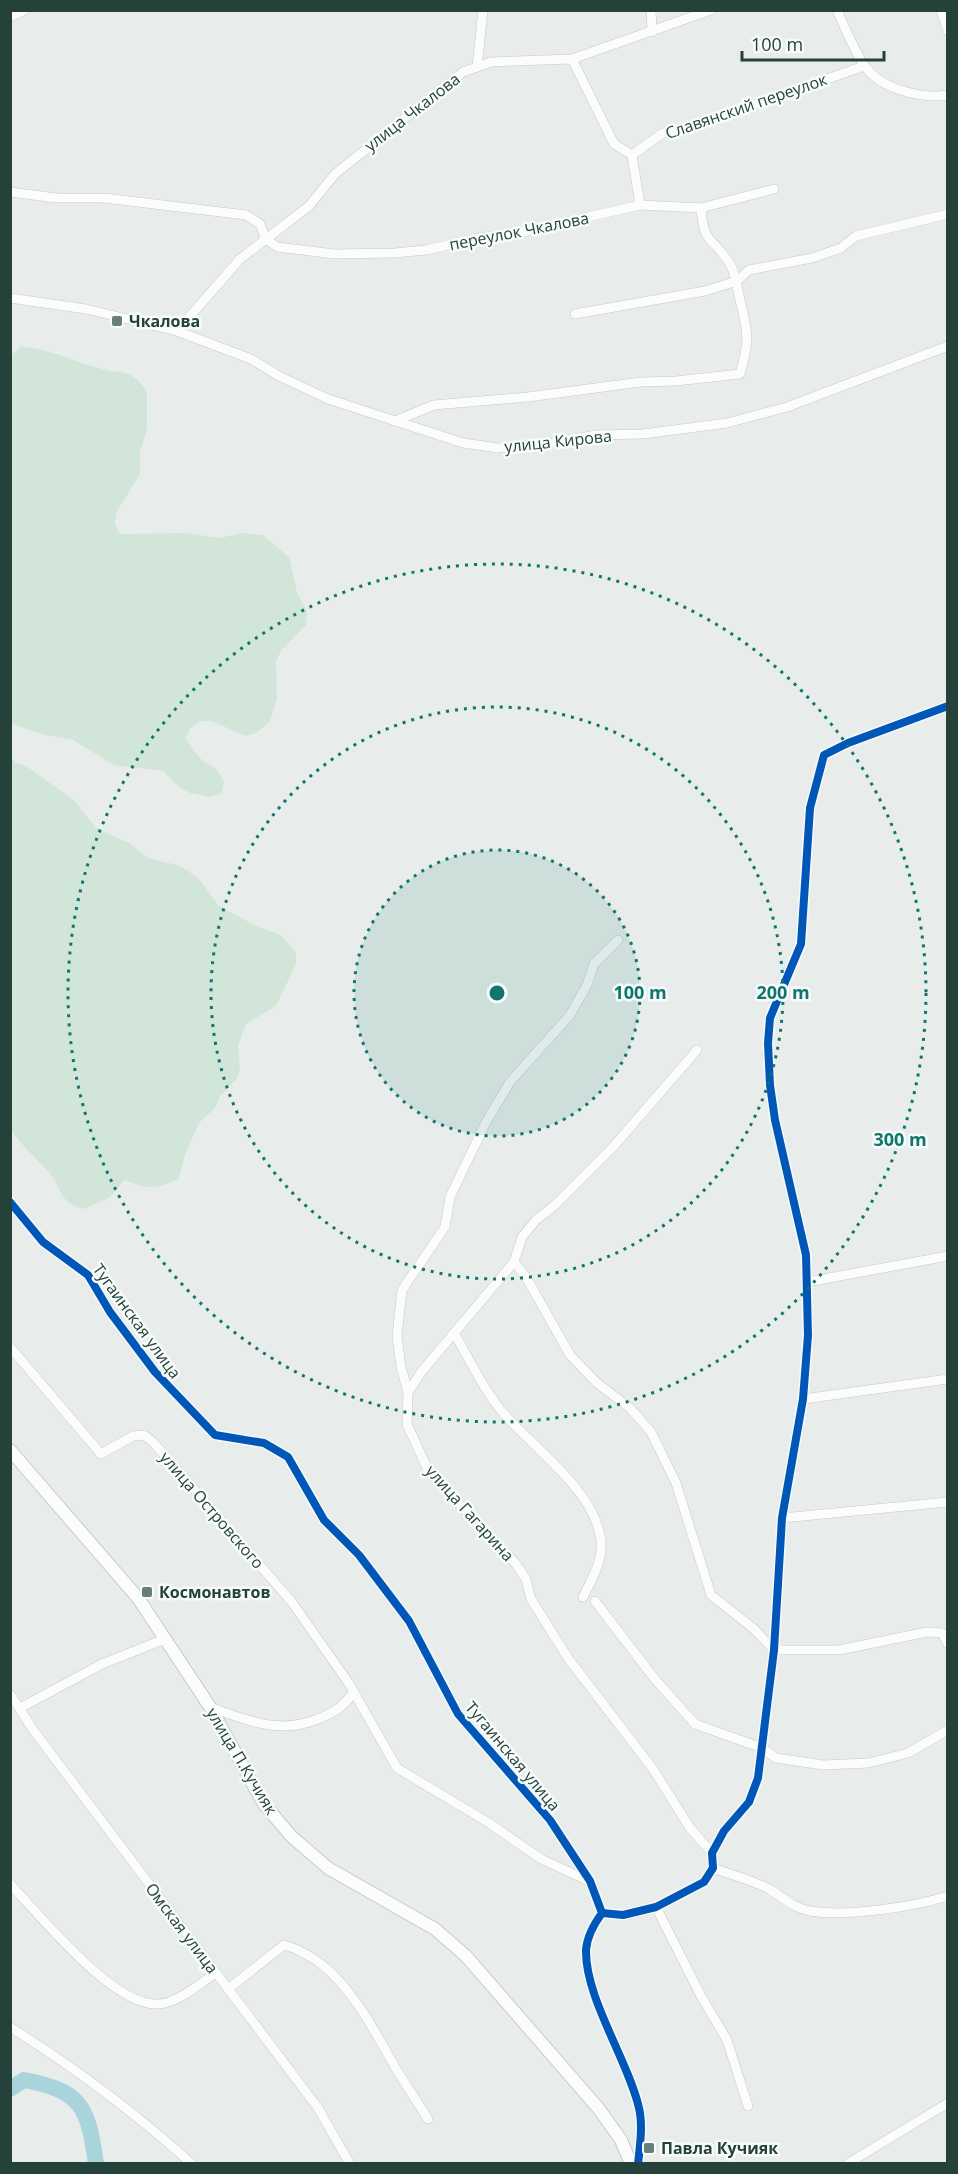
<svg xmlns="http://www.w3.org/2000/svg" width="958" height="2174" viewBox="0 0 958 2174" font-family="'Open Sans',sans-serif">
<rect width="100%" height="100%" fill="#e8edeb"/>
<g fill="#d1e6d8">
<path d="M 21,347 C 51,348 78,364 107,370 C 114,372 123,371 130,375 C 137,378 142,385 147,391 L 147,430 L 140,451 L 140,474 L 116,513 L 115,524 L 120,534 L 186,533 L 220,538 L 242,533 L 263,535 L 289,557 L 297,592 L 307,612 L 306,625 L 281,651 L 276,661 L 277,698 L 270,721 L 256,733 L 245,736 L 212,721 L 201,721 L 191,728 L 185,738 C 190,744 195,752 200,758 C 211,768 216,765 224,781 L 222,793 L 211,797 L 190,793 L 180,788 L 163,771 L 114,765 L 73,740 L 40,734 L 11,723 L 10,356 Z"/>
<path d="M 11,756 L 16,763 L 26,766 L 74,800 L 96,828 L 129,843 L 148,858 L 181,866 L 199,879 L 219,906 L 258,927 L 281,935 L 296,953 L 296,964 L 276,1006 L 246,1024 L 238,1046 L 240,1070 L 236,1080 L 220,1096 L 216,1107 L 199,1123 L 185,1155 L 179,1178 C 160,1190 144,1189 125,1180 L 109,1198 L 84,1209 C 56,1201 63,1187 47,1170 C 34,1156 21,1146 11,1129 Z"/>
</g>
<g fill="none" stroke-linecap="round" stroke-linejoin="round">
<path stroke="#a9d4db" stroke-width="16" d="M 10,2089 L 24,2080 C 83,2091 88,2108 96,2164"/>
<g stroke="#c5cac8" stroke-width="10">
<g id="street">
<path d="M 651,10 L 652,32"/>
<path d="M 837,10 C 845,28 853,48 864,65 C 880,89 921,99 948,95"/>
<path d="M 941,10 L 948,31"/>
<path d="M 10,17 L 25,10"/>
<path d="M 572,59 L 614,144 L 632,155 L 640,205"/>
<path d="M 477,67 L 483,10"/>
<path d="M 632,155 L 663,133 L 700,124 L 864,66"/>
<path d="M 10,192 L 56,198 L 104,198 L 246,215 L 260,224 L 265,238 L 277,247 L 335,254 L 395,253 L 426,250 L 474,239 L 523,232 L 640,205 L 701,208 L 774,189"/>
<path d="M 10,298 L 86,309 L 177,331 L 251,359 L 279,376 L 328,399 L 463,443 L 498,448 L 553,443 L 596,435 L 643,434 L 727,423 L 787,407 L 948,346"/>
<path d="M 575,314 L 705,291 L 737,281 L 749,270 L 812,258 L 841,248 L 856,236 L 948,214"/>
<path d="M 177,331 L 240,259 L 309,206 L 335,174 L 463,72 L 491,62 L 572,59 L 711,10"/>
<path d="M 395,421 L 434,405 L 528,397 L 641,382 L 676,381 L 740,374 C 752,333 746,329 738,291 C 736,282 735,272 730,264 C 713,236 704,247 701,208"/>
<path d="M 697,1050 L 613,1147 L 555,1205 L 536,1220 L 522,1237 L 514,1262 L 422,1371 L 408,1392 L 407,1424 L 429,1472 L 516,1564 L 526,1579 L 531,1599 L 568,1658 L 653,1769 L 690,1828 L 712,1853"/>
<path d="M 10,1202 L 43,1242 L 88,1275 L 110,1312 L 155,1372 L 215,1435 L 264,1443 L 288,1457 L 324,1520 L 359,1555 L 409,1621 L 458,1714 L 550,1820 L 590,1881 L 602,1913 C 594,1924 587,1936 586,1950 C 585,1998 628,2060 639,2108 C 643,2125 640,2146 638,2164"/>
<path d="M 514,1262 L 526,1277 L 570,1355 L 597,1383 L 630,1408 L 651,1432 L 676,1483 L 711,1595 L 754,1629 L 774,1650 L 839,1650 L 927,1632 L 942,1633 L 948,1644"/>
<path d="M 807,1282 L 948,1256"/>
<path d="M 454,1333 C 470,1360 484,1391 505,1415 C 535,1449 596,1492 601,1541 C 603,1561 591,1581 583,1597"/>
<path d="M 10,1347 L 101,1454 L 133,1436 L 144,1435 L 153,1442 L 291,1601 L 348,1682 L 397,1768 L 489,1823 L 541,1859 L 589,1881"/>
<path d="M 408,1392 L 401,1367 L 397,1336 L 402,1290 L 445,1227 L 450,1197 L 486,1122 L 510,1082 L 570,1015 L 587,985 L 594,964 L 618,940"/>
<path d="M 803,1399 L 948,1379"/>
<path d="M 782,1518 L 948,1502"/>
<path d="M 595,1601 L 654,1678 L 695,1724 L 762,1748 L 776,1758 L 823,1765 L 869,1763 L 908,1753 L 948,1730"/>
<path d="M 10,1694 L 34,1731 L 318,2108 L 350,2164"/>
<path d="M 210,1707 C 246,1720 279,1735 318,1719 C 335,1712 343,1707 354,1692"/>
<path d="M 20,1708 L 102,1664 L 165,1639"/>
<path d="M 713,1868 C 731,1875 752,1880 769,1889 C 783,1897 793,1908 810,1911 C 846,1917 913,1907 948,1896"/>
<path d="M 10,1884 C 40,1915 114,2008 159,2004 C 178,2003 200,1983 216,1973"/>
<path d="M 656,1907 L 701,1996 L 727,2040 L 748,2106"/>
<path d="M 602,1913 L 623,1915 L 656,1907 L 704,1882 L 713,1868 L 712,1853 L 724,1831 L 749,1802 L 758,1778 L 774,1650 L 782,1518 L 803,1399 L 808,1335 L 806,1255 L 775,1120 L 770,1085 L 768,1043 L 770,1018 L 801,944 L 810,808 L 824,755 L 848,743 L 948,706"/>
<path d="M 228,1989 L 284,1945 C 342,1961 370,2025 398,2072 C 408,2088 418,2103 428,2119"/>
<path d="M 10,2027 C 77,2069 133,2111 192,2164"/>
<path d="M 847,2164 L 948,2103"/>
</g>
</g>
<g stroke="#c3cbc8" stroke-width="14">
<path id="secondary" d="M 10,1450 L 138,1598 L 210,1707 L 264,1804 L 291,1836 L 328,1868 L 435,1929 L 466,1956 L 599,2109 L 621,2140 L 631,2164"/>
</g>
<use href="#street" stroke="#fcfcfc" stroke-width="9"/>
<use href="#secondary" stroke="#fcfcfc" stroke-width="12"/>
<g stroke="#f7fbf9" stroke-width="11">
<g id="cycleway">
<path d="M 10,1202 L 43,1242 L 88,1275 L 110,1312 L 155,1372 L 215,1435 L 264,1443 L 288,1457 L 324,1520 L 359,1555 L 409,1621 L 458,1714 L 550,1820 L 590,1881 L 602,1913 C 594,1924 587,1936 586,1950 C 585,1998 628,2060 639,2108 C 643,2125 640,2146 638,2164"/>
<path d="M 602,1913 L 623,1915 L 656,1907 L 704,1882 L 713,1868 L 712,1853 L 724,1831 L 749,1802 L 758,1778 L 774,1650 L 782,1518 L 803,1399 L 808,1335 L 806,1255 L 775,1120 L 770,1085 L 768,1043 L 770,1018 L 801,944 L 810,808 L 824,755 L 848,743 L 948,706"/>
</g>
</g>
<use href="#cycleway" stroke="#0057b8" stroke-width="8"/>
</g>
<circle cx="497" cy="993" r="143" fill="#0f766e" fill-opacity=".12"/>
<g fill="none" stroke="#0f766e" stroke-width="3" stroke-dasharray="3 6">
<circle cx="497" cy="993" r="143"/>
<circle cx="497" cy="993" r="286"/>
<circle cx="497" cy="993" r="429"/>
</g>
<g fill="#697e78" stroke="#f7fbf9" stroke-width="2">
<rect x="111" y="315" width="12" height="12" rx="3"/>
<rect x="141" y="1586" width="12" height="12" rx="3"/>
<rect x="643" y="2142" width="12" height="12" rx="3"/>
</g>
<g text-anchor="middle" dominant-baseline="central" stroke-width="5" stroke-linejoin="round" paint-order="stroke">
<g font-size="16" fill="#24423a" stroke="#f7fbf9">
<text transform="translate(746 106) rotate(-19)">Славянский переулок</text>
<text transform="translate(412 112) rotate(-38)">улица Чкалова</text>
<text transform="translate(519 231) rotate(-11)">переулок Чкалова</text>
<text transform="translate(558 441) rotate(-6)">улица Кирова</text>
<text transform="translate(137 1321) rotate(54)">Тугаинская улица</text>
<text transform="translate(212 1510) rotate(49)">улица Островского</text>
<text transform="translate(470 1513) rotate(48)">улица Гагарина</text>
<text transform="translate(513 1756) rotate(50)">Тугаинская улица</text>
<text transform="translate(242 1761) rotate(59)">улица П.Кучияк</text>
<text transform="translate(182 1928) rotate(53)">Омская улица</text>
</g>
<g font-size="16" font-weight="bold" fill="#24423a" stroke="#f7fbf9" text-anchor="start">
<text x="129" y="321">Чкалова</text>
<text x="159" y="1592">Космонавтов</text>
<text x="661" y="2148">Павла Кучияк</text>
</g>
</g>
<circle cx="497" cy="993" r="9" fill="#0f766e" stroke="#f7fbf9" stroke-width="3"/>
<g font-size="18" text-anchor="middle" font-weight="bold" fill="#0f766e" stroke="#f7fbf9" stroke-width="5" stroke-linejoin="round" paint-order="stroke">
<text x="640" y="999">100 m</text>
<text x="783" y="999">200 m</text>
<text x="900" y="1146">300 m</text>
</g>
<rect width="958" height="2174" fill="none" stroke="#24423a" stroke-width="24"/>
<path d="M742 51v9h142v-9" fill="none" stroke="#24423a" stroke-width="3"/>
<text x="751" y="51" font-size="18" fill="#24423a" stroke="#f7fbf9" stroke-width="4.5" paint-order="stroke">100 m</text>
</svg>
